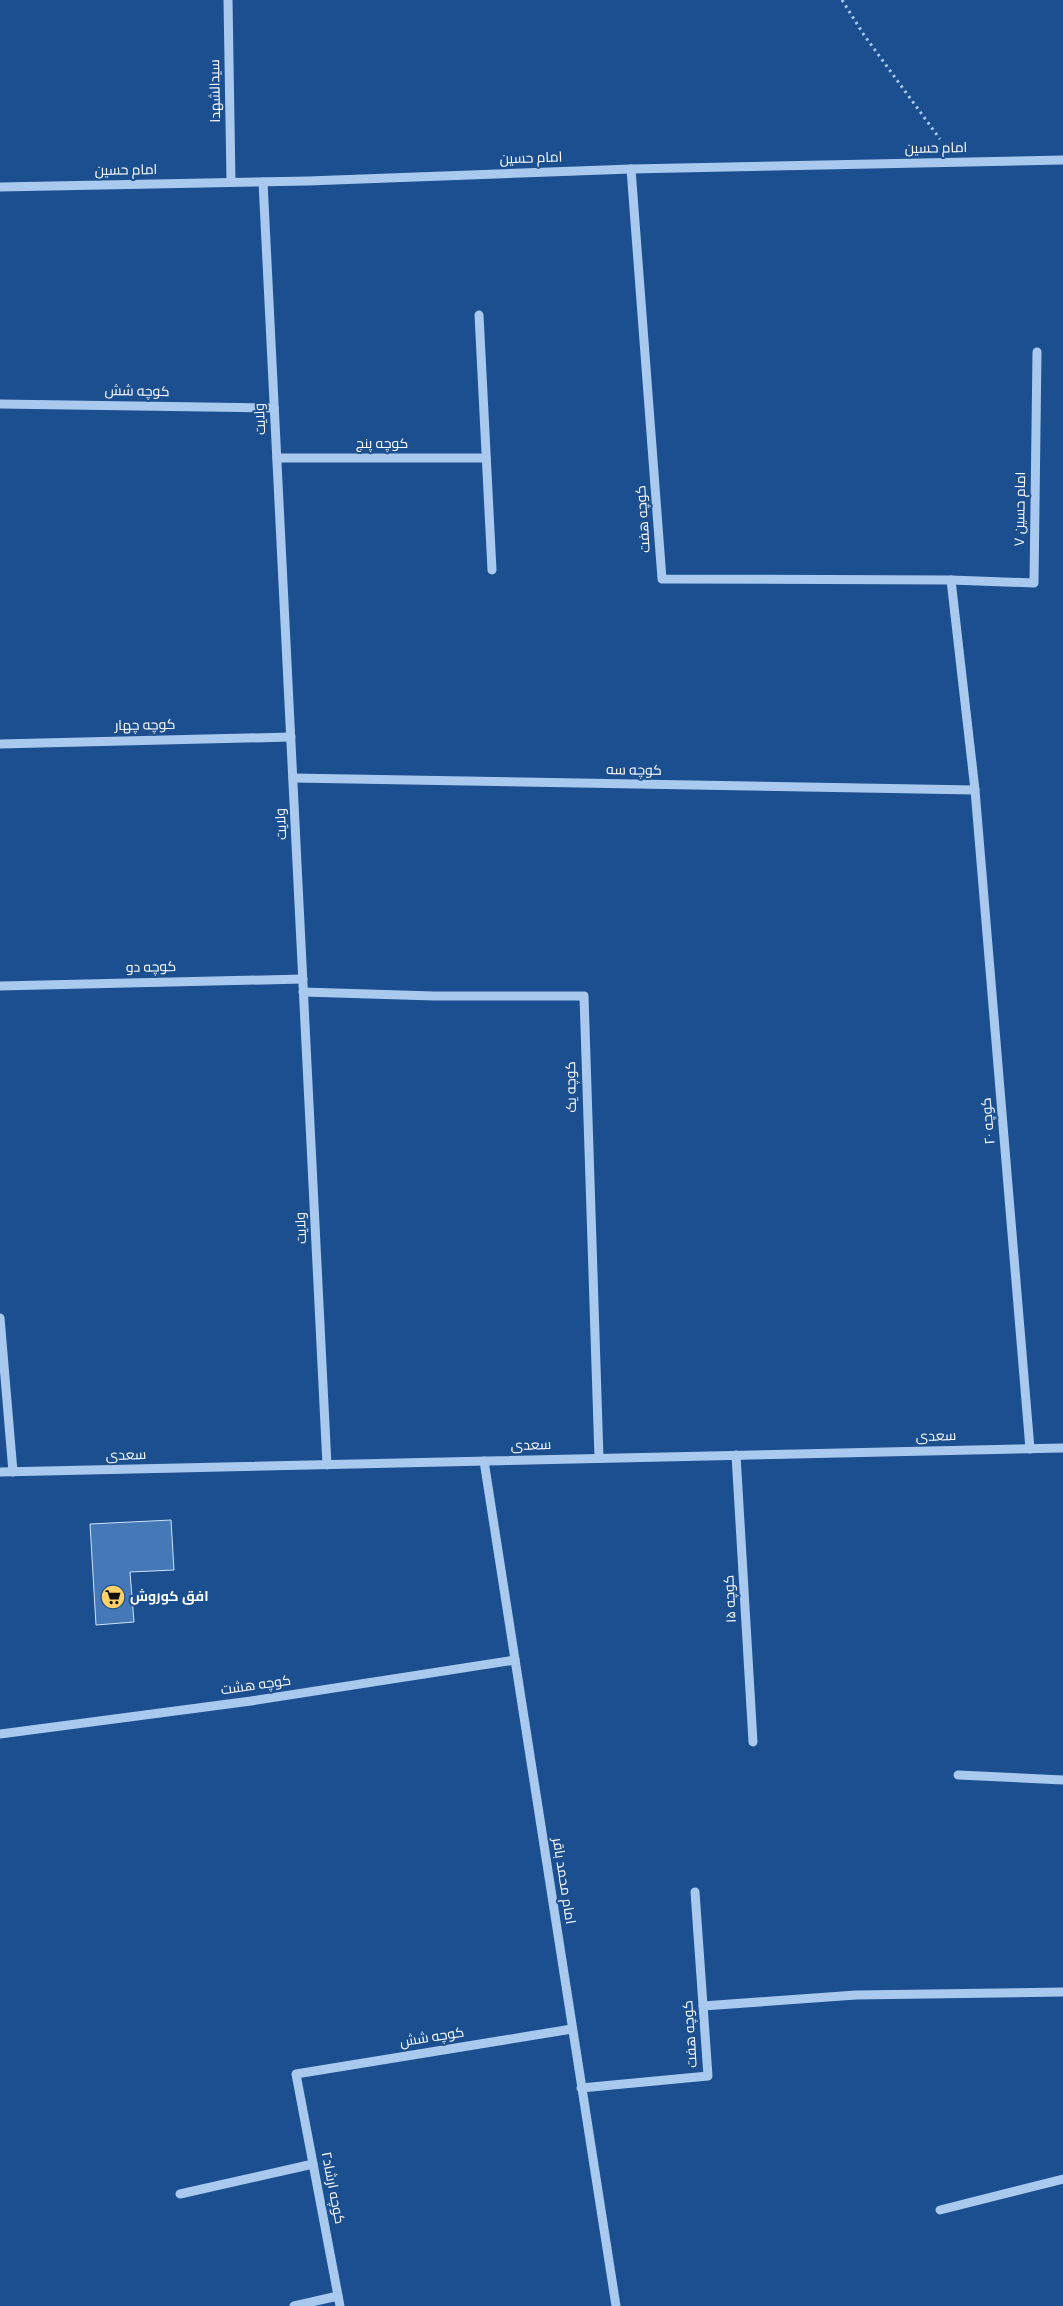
<svg xmlns="http://www.w3.org/2000/svg" width="1063" height="2306" viewBox="0 0 1063 2306" font-family="Overpass,Cairo,sans-serif">
<rect width="100%" height="100%" fill="#1b4f8f"/>
<path fill="#4478b7" stroke="#cfe3fa" d="M 171,1520 L 174,1570 L 130,1572 L 134,1622 L 96,1625 L 90,1524 Z"/>
<g fill="none" stroke-linecap="round" stroke-linejoin="round">
<path stroke="#a9c9ee" stroke-width="3" stroke-dasharray="2.5 4" stroke-linecap="butt" d="M 842,0 L 864,35 L 940,139"/>
<g stroke="#a9c9ee" stroke-width="9">
<path d="M 228,0 L 231,182"/>
<path d="M 631,169 L 662,579 L 951,580 L 1034,583 L 1037,352"/>
<path d="M 263,182 L 327,1465"/>
<path d="M 0,187 L 308,181 L 631,169 L 1063,160"/>
<path d="M 479,315 L 492,570"/>
<path d="M 0,404 L 274,408"/>
<path d="M 277,458 L 486,458"/>
<path d="M 951,580 L 975,790 L 1030,1449"/>
<path d="M 0,744 L 291,737"/>
<path d="M 293,778 L 975,790"/>
<path d="M 0,986 L 303,979"/>
<path d="M 303,992 L 434,996 L 584,996 L 599,1458"/>
<path d="M 0,1318 L 13,1472"/>
<path d="M 736,1455 L 753,1742"/>
<path d="M 484,1461 L 616,2306"/>
<path d="M 0,1472 L 1063,1448"/>
<path d="M 0,1734 L 251,1701 L 515,1660"/>
<path d="M 958,1775 L 1063,1780"/>
<path d="M 703,2006 L 856,1995 L 1063,1992"/>
<path d="M 581,2088 L 708,2076 L 695,1892"/>
<path d="M 180,2194 L 313,2164"/>
<path d="M 940,2210 L 1063,2179"/>
<path d="M 294,2306 L 338,2296"/>
<path d="M 340,2306 L 296,2074 L 572,2029"/>
</g>
</g>
<defs>
<g id="supermarket-disc" transform="scale(1.25)"><circle r="9.5" fill="#ffd166" stroke="#1b4f8f"/><path d="M-6-5.5h2.5l.6 2H6L4.5 2H-2.5L-4.4-4H-6ZM-1.5 3.2a1.3 1.3 0 1 0 .1 0ZM3 3.2a1.3 1.3 0 1 0 .1 0Z" fill="#111"/></g>
</defs>
<g fill-rule="evenodd">
<use href="#supermarket-disc" x="113" y="1597"/>
</g>
<g text-anchor="middle" dominant-baseline="central" stroke-width="4" stroke-linejoin="round" paint-order="stroke">
<g font-size="14" fill="#fff" stroke="#1b4f8f">
<text transform="translate(216 91) rotate(-91)">سیدالشهدا</text>
<text transform="translate(936 149) rotate(-1)">امام حسین</text>
<text transform="translate(531 159) rotate(-2)">امام حسین</text>
<text transform="translate(126 171) rotate(-1)">امام حسین</text>
<text transform="translate(137 392) rotate(1)">کوچه شش</text>
<text transform="translate(261 419) rotate(-93)">ولایت</text>
<text x="382" y="444">کوچه پنج</text>
<text transform="translate(1021 509) rotate(-89)">امام حسین ۷</text>
<text transform="translate(644 519) rotate(-94)">کوچه هفت</text>
<text transform="translate(145 726) rotate(-1)">کوچه چهار</text>
<text transform="translate(634 771) rotate(1)">کوچه سه</text>
<text transform="translate(282 824) rotate(-93)">ولایت</text>
<text transform="translate(151 968) rotate(-1)">کوچه دو</text>
<text transform="translate(572 1087) rotate(-91)">کوچه یک</text>
<text transform="translate(989 1121) rotate(-95)">کوچه ۲۰</text>
<text transform="translate(302 1228) rotate(-93)">ولایت</text>
<text transform="translate(936 1437) rotate(-1)">سعدی</text>
<text transform="translate(531 1446) rotate(-1)">سعدی</text>
<text transform="translate(126 1456) rotate(-1)">سعدی</text>
<text transform="translate(731 1599) rotate(-93)">کوچه ۱۵</text>
<text transform="translate(256 1686) rotate(-8)">کوچه هشت</text>
<text transform="translate(563 1881) rotate(81)">امام محمد باقر</text>
<text transform="translate(691 2034) rotate(-94)">کوچه هفت</text>
<text transform="translate(432 2038) rotate(-9)">کوچه شش</text>
<text transform="translate(332 2188) rotate(79)">کوچه ارشاد۲</text>
</g>
<g font-size="14" font-weight="bold" fill="#fff" stroke="#1b4f8f" text-anchor="start">
<text x="130" y="1597">افق کوروش</text>
</g>
</g>
</svg>
